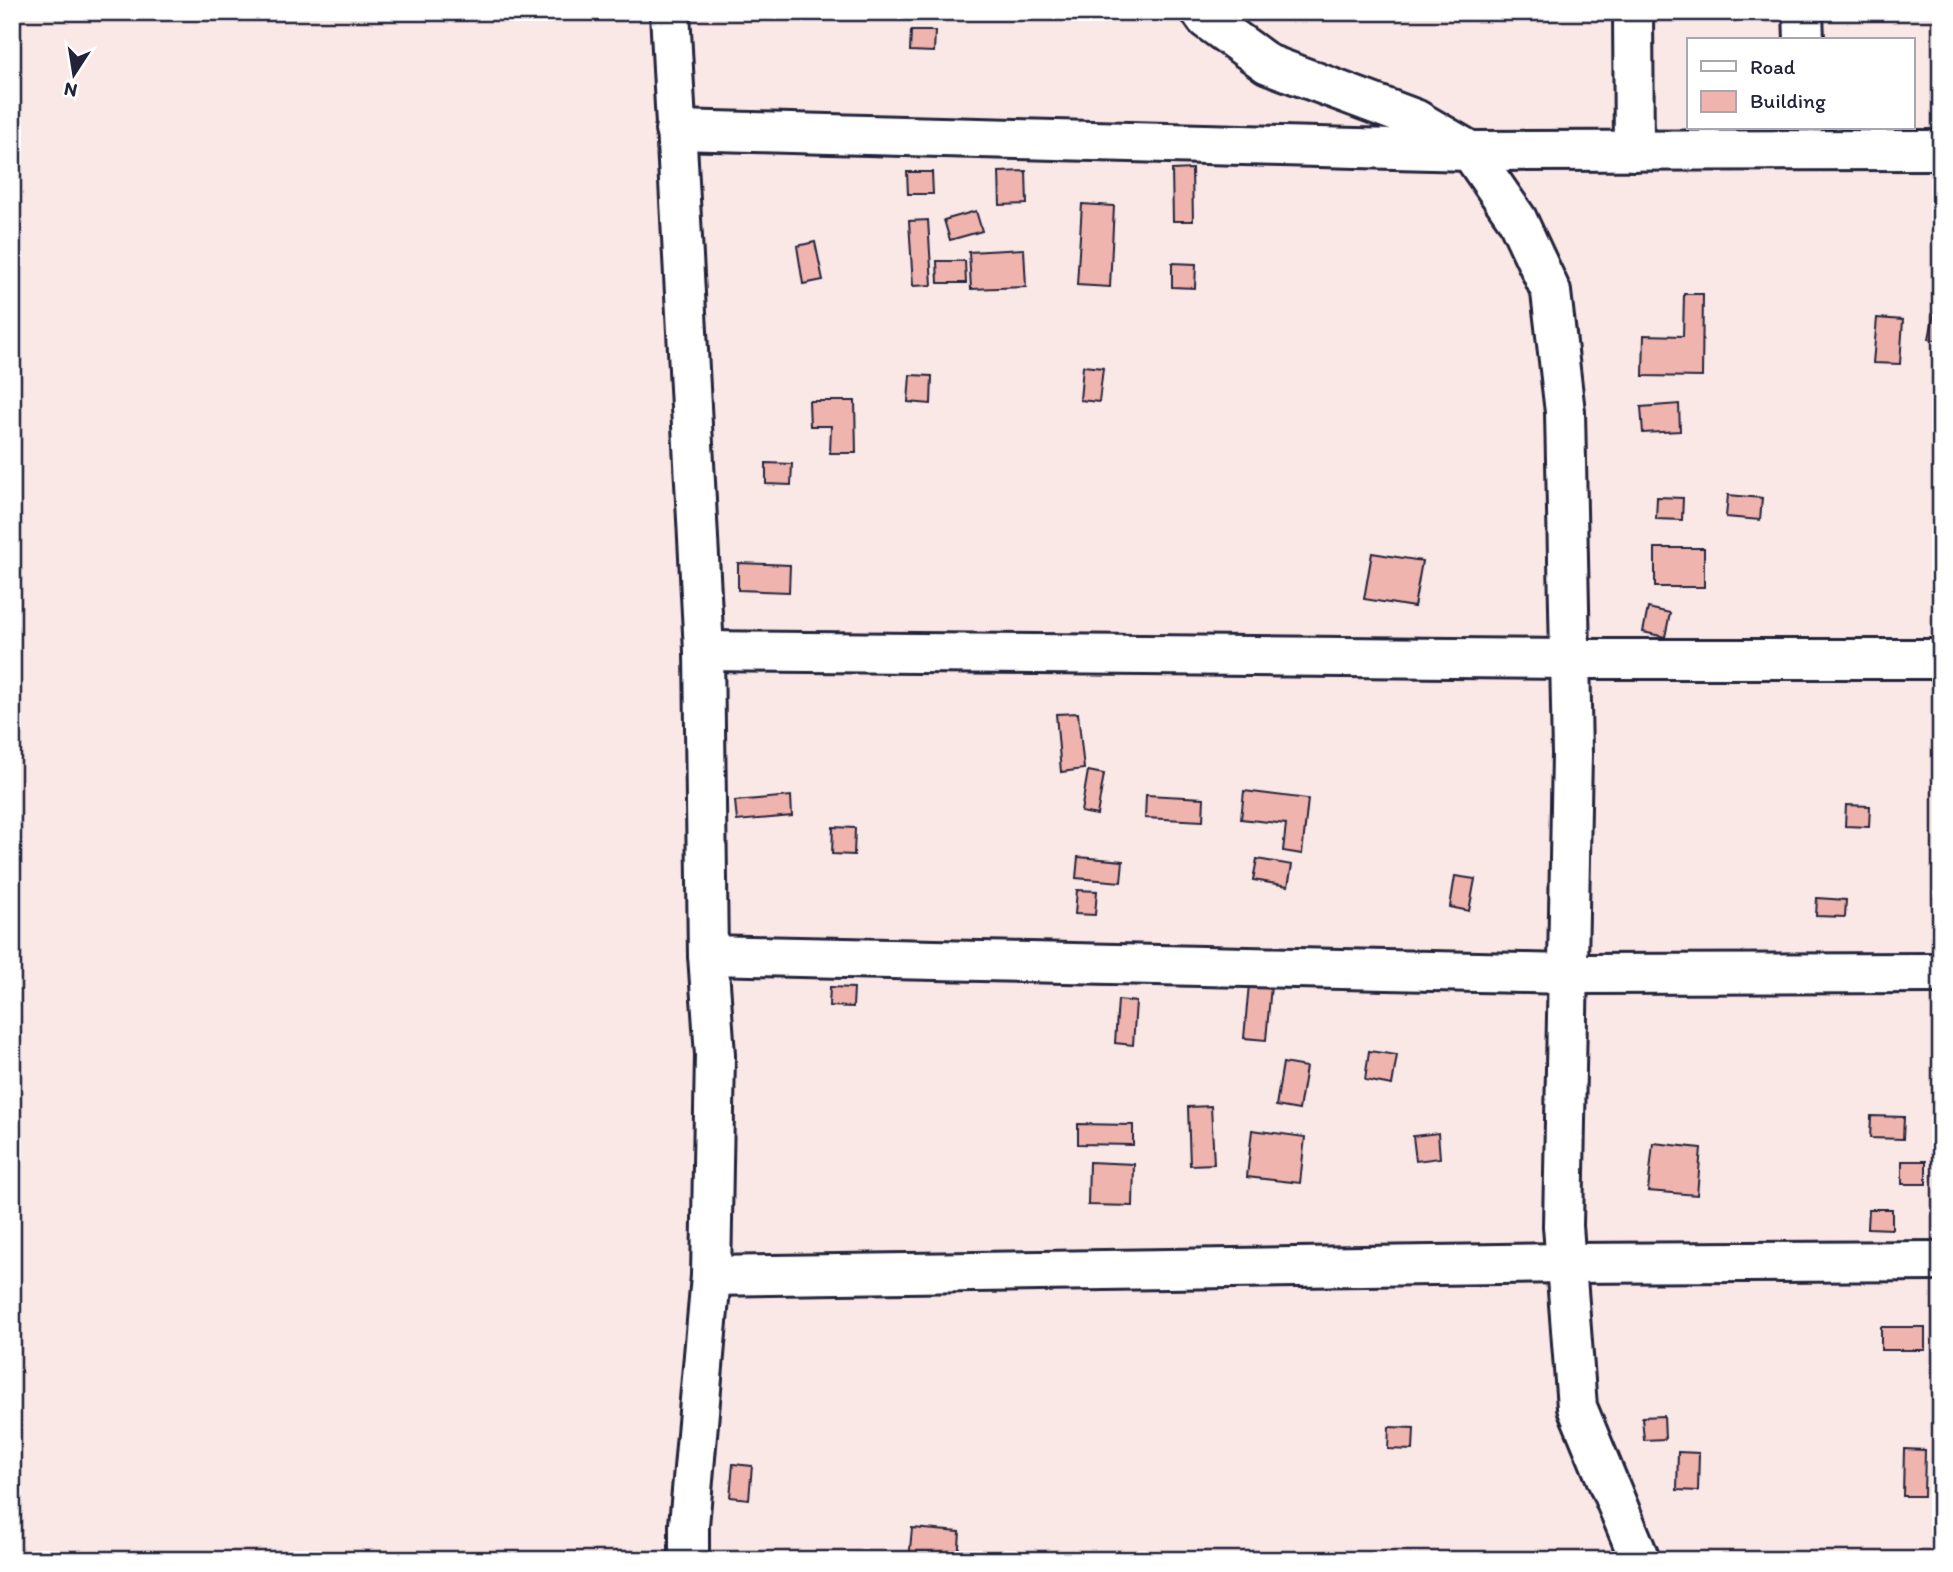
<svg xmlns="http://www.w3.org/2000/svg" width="1953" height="1572" viewBox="0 0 1953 1572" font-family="Itim,sans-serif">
<rect width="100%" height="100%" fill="#fae8e6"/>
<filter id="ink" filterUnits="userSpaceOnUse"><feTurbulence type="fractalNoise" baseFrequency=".0143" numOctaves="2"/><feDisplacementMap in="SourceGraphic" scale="14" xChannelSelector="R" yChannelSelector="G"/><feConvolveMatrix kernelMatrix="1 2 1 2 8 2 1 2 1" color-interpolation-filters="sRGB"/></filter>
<g filter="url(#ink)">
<g fill="#efb4ad" stroke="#22223b" stroke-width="2">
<path d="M 911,31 L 935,31 L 934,52 L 910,51 Z"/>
<path d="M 1192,169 L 1193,221 L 1173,221 L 1172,170 Z"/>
<path d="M 1026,171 L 1027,204 L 1000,205 L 999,172 Z"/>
<path d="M 907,172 L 932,172 L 933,194 L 908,194 Z"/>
<path d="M 1082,204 L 1114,206 L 1110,287 L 1077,285 Z"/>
<path d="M 976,211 L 982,231 L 950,240 L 944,220 Z"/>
<path d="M 928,220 L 932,285 L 913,286 L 909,221 Z"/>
<path d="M 815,242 L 823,280 L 803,284 L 797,246 Z"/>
<path d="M 1024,249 L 1026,287 L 971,289 L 969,252 Z"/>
<path d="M 937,261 L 965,261 L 966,283 L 938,283 Z"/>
<path d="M 1172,263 L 1196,264 L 1195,288 L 1172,287 Z"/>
<path d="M 1939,287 L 1941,287 L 1941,341 L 1929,339 Z"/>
<path d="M 1684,294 L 1703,294 L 1702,377 L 1643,376 L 1644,335 L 1683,336 Z"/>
<path d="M 1877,318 L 1903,320 L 1900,364 L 1873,363 Z"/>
<path d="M 1083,366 L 1103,368 L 1099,402 L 1080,400 Z"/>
<path d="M 910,375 L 932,376 L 931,404 L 908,402 Z"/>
<path d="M 809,401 L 855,401 L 856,453 L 830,453 L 831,426 L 810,426 Z"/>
<path d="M 1679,404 L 1680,431 L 1643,433 L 1641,407 Z"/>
<path d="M 766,463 L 792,464 L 791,485 L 766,484 Z"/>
<path d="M 1728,495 L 1762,498 L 1760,520 L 1726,517 Z"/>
<path d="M 1657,497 L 1683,498 L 1682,520 L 1656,519 Z"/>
<rect x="1655" y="548" width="49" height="39"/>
<path d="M 1372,553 L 1422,561 L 1414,607 L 1364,599 Z"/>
<path d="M 738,563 L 790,565 L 789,592 L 738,590 Z"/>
<path d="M 1648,608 L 1670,613 L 1665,637 L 1643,632 Z"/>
<path d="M 1078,713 L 1084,769 L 1061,772 L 1056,714 Z"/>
<path d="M 1088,771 L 1104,774 L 1097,815 L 1081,812 Z"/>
<path d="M 1244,791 L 1308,799 L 1302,854 L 1283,851 L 1286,824 L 1241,819 Z"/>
<path d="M 1146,795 L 1204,798 L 1203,821 L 1145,818 Z"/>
<path d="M 791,796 L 792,816 L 737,821 L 735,801 Z"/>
<path d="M 1846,805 L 1870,806 L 1869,827 L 1845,826 Z"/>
<path d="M 833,827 L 855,828 L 854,855 L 832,854 Z"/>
<path d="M 1078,857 L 1123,861 L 1121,882 L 1076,878 Z"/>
<path d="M 1257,859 L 1292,865 L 1288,886 L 1253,880 Z"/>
<path d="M 1455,876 L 1475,879 L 1469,911 L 1450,907 Z"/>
<path d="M 1077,890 L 1097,891 L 1095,915 L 1075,914 Z"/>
<path d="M 1817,898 L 1846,900 L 1845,917 L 1816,916 Z"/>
<path d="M 1250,973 L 1272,975 L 1266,1040 L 1244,1038 Z"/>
<path d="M 830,987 L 854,988 L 853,1007 L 829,1006 Z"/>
<path d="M 1118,1000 L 1136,1002 L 1133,1045 L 1115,1043 Z"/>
<path d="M 1369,1051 L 1397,1055 L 1392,1085 L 1365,1080 Z"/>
<path d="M 1283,1063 L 1306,1067 L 1299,1110 L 1276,1106 Z"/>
<path d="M 1211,1106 L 1214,1164 L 1190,1165 L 1188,1107 Z"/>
<path d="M 1871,1116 L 1904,1117 L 1903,1139 L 1870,1138 Z"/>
<path d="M 1078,1124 L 1133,1125 L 1133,1145 L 1078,1144 Z"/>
<path d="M 1252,1130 L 1305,1137 L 1300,1183 L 1247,1177 Z"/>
<path d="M 1438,1133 L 1440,1158 L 1416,1161 L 1413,1136 Z"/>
<path d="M 1653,1143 L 1701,1148 L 1697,1195 L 1648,1191 Z"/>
<rect x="1902" y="1161" width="24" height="23"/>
<path d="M 1089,1162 L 1134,1164 L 1133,1206 L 1088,1205 Z"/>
<path d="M 1869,1209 L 1892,1209 L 1892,1229 L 1868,1228 Z"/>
<rect x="1881" y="1327" width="44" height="23"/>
<path d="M 1664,1416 L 1665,1439 L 1644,1440 L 1642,1417 Z"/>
<path d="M 1389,1427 L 1414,1428 L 1413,1450 L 1388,1449 Z"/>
<path d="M 1904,1449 L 1925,1450 L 1924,1496 L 1903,1496 Z"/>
<path d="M 1678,1452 L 1699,1453 L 1698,1491 L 1677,1490 Z"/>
<path d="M 733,1464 L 752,1466 L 749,1499 L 730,1497 Z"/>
<path d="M 912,1528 L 960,1532 L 958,1560 L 909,1560 Z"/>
</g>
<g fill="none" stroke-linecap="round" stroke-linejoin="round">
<g stroke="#22223b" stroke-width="44">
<g id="minor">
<path d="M 670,12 L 704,651 L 708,955 L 715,1055 L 711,1276 L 689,1525 L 689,1560"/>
<path d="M 1201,12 L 1206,19 L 1268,64 L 1415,119 L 1470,151 L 1517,219 L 1551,292 L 1565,412 L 1572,754 L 1563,1226 L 1577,1407 L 1640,1560"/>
<path d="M 1633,12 L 1634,151"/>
<path d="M 1803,12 L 1804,40"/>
<path d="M 675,130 L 1470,151 L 1941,150"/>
<path d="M 704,651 L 1570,659 L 1941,659"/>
<path d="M 708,955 L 1568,974 L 1941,973"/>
<path d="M 711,1276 L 1566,1263 L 1941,1261"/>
</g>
</g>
<use href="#minor" stroke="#fff" stroke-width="38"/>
</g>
</g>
<rect width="1953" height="1572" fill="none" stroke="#fff" stroke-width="42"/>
<rect x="21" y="21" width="1911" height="1530" fill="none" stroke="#22223b" stroke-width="2.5" filter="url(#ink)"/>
<rect x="1687" y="38" width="228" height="91" fill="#ffffff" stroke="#a7a7b1" stroke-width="2"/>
<rect x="1701" y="61" width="35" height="10" fill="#ffffff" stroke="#a7a7b1" stroke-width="2"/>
<text x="1750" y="74" font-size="21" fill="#22223b">Road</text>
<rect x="1701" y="91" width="35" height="21" fill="#efb4ad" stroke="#a7a7b1" stroke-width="2"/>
<text x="1750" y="108" font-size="21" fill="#22223b">Building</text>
<g transform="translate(74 74) rotate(192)" stroke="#ffffff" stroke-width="5" paint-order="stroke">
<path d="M0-5L12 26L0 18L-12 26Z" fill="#22223b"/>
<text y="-10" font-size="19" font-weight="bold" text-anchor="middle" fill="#22223b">N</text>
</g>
</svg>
